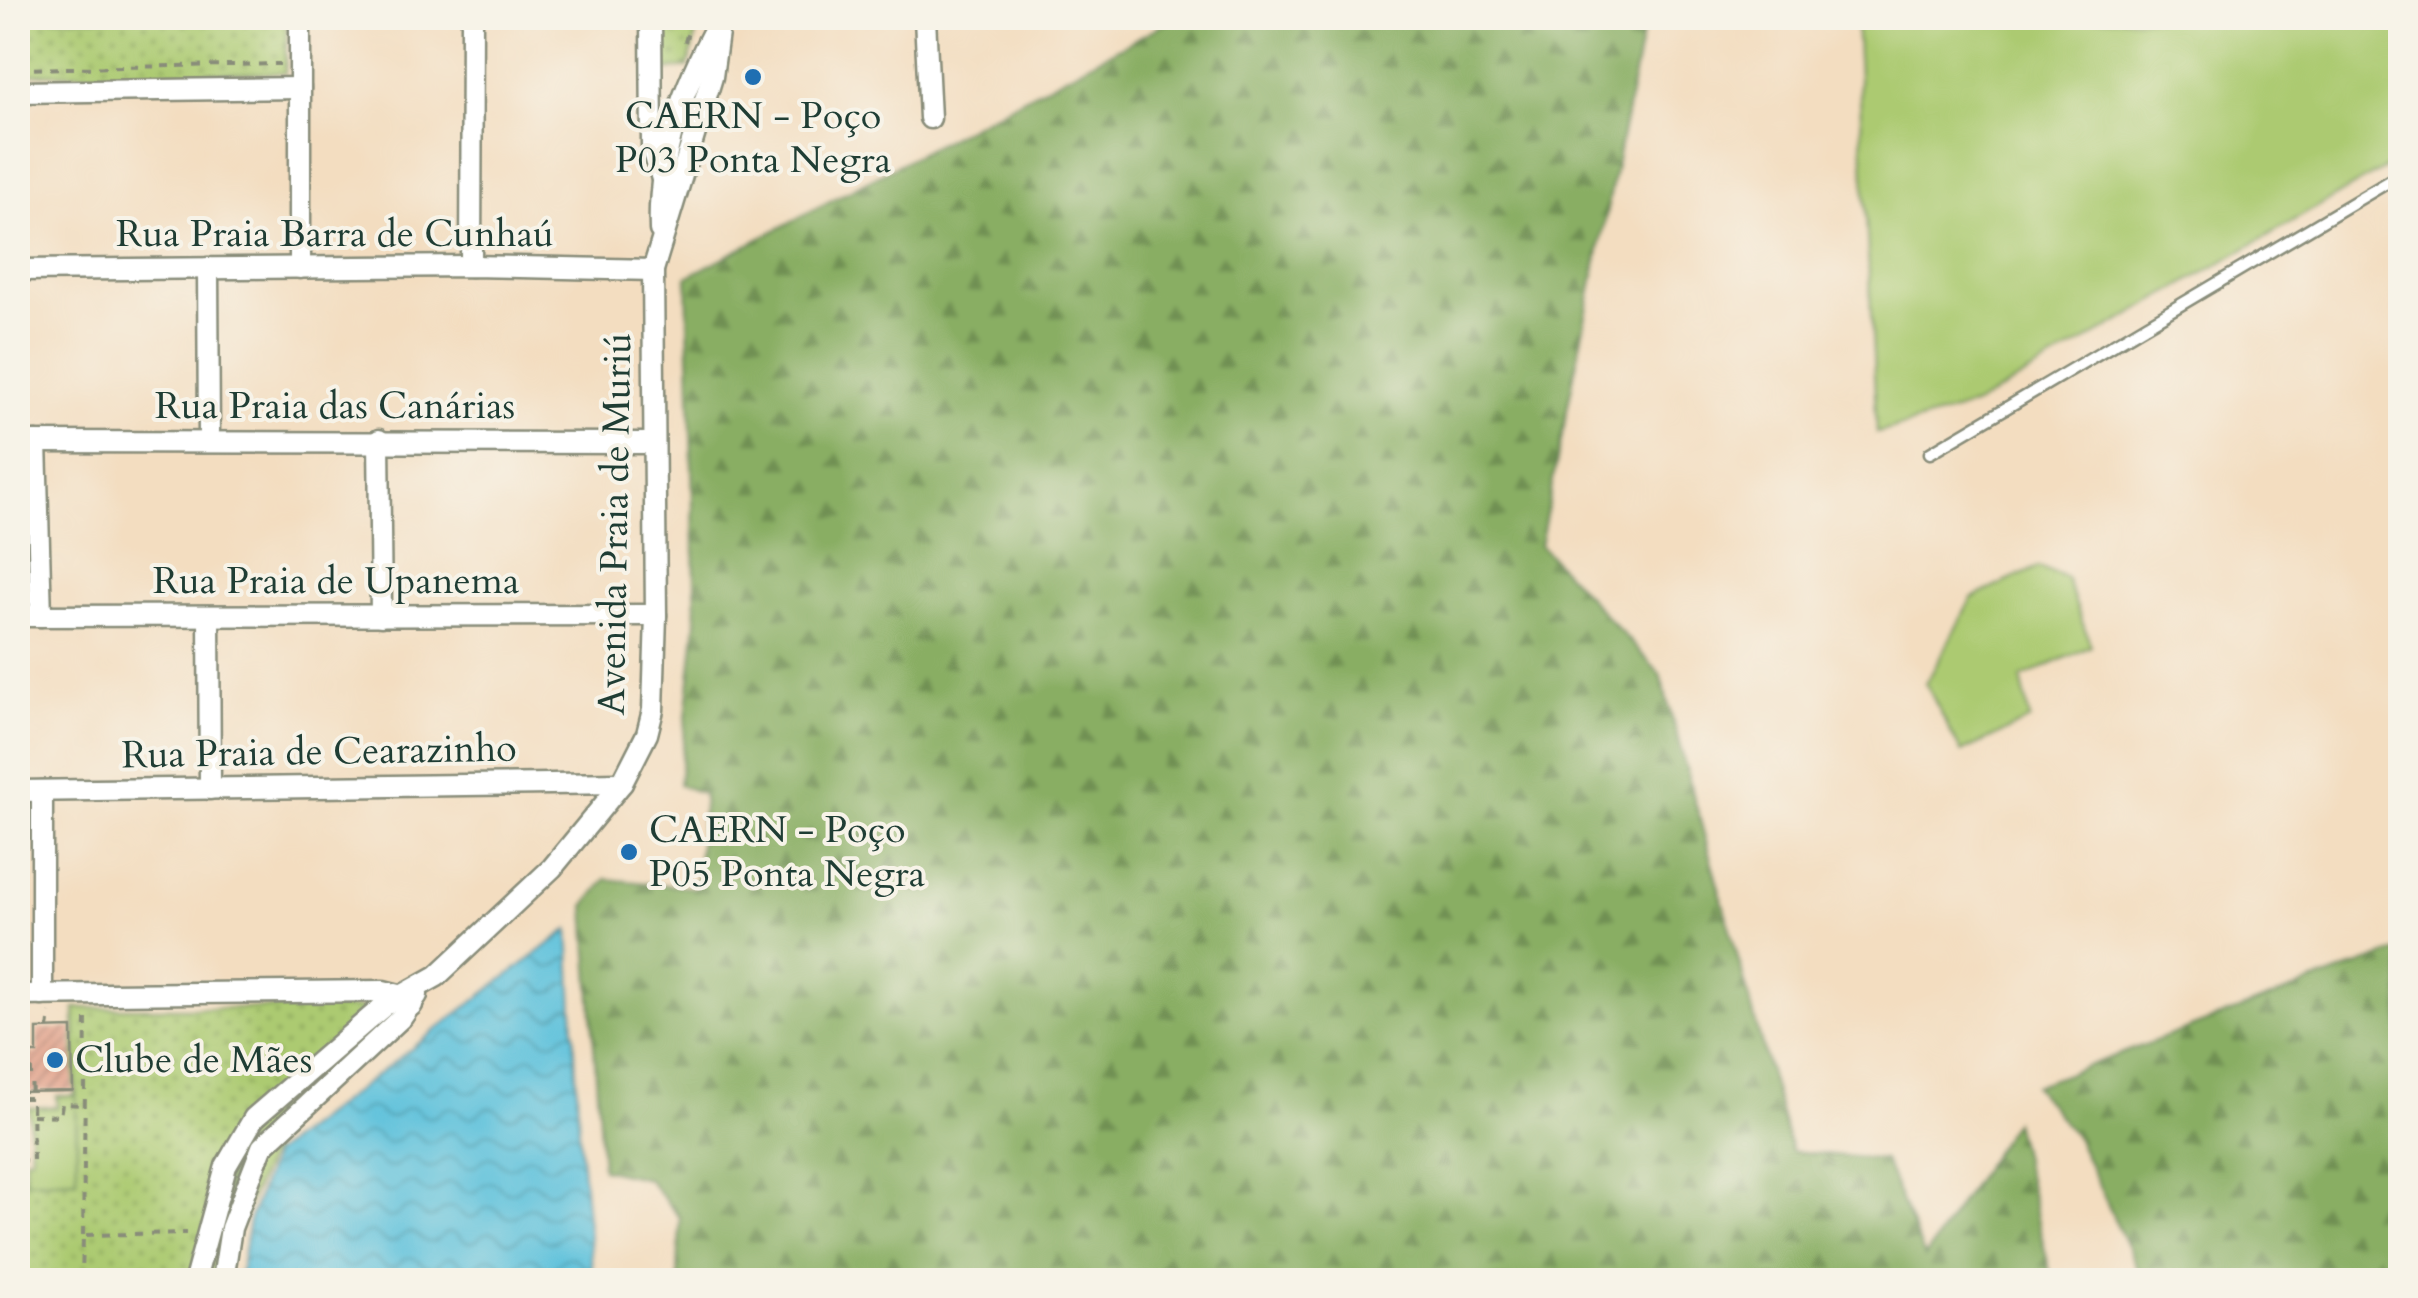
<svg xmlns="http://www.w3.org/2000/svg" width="2418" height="1298" viewBox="0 0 2418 1298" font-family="Cardo,serif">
<defs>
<pattern id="forest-firs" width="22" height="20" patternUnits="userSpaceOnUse" patternTransform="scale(2.5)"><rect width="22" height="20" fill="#89ae63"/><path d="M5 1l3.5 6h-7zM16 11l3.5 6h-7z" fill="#6f8f52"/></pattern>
<pattern id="park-dots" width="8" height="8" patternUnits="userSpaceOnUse" patternTransform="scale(2.5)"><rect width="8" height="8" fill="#acca71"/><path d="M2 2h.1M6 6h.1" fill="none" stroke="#8ba55e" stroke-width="1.8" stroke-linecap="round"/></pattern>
<pattern id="water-waves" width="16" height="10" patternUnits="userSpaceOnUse" patternTransform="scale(2.5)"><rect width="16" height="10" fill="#5dc1db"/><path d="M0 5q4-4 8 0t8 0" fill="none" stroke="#4c9eb2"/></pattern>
<pattern id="building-hatch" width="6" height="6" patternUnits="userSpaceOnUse" patternTransform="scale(2.5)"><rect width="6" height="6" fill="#e4a993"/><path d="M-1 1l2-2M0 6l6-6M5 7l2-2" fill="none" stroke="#b88b79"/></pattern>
</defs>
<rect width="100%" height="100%" fill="#f7f3e8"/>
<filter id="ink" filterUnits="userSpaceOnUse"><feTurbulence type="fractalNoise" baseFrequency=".01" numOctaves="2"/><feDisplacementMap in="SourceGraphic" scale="20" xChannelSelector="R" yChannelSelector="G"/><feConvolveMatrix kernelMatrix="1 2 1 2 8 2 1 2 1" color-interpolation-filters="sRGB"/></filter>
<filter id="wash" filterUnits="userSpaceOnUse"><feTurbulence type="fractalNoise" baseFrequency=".0048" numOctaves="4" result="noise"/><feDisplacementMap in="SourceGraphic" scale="40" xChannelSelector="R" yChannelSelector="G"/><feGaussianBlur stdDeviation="2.25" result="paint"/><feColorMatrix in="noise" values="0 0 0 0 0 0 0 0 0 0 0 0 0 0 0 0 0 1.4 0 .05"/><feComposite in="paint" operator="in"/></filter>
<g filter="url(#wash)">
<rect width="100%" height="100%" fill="#f3ddc0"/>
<g fill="#acca71" stroke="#668452" stroke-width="2.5">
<path d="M 1856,18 L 2400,18 L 2400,159 L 1975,405 L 1877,433 Z"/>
<path d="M 2038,567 L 2066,578 L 2091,646 L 2021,678 L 2030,720 L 1961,752 L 1926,684 L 1972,598 Z"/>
<path d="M 396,1012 L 288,1111 L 216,1280 L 200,1280 L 219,1207 L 251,1129 Z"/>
<path d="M 75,1015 L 79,1215 L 18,1176 L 25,1176 L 25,1157 L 31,1157 L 29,1108 L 57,1107 L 57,1096 L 75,1096 Z"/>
</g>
<g fill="url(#forest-firs)" stroke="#54764c" stroke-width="2.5">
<path d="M 1175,18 L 1645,20 L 1540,545 L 1660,674 L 1791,1151 L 1884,1160 L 1925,1257 L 2014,1121 L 2052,1280 L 678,1280 L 680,1218 L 648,1179 L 602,1169 L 585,906 L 606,879 L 696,888 L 704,794 L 679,785 L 696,622 L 687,277 Z"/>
<path d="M 2400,950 L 2400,1280 L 2143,1280 L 2077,1139 L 2034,1086 Z"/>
</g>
<g fill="url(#park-dots)" stroke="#668452" stroke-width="2.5">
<path d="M 18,18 L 287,18 L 285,73 L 18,74 Z"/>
<path d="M 663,18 L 700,18 L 688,67 L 663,71 Z"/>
<path d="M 75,1008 L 377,1008 L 256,1105 L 189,1280 L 18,1280 L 18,1176 L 25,1176 L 26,1181 L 77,1179 Z"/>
</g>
<path fill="url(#water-waves)" stroke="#3e7f88" stroke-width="2.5" d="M 569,929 L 579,1134 L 593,1280 L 239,1280 L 249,1221 L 273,1154 Z"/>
<g id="blocks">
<path fill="url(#building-hatch)" d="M 72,1028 L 73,1091 L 18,1092 L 18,1053 L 37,1053 L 37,1029 Z"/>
</g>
</g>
<g filter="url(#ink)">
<use href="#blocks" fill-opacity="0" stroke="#898d7a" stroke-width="2.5"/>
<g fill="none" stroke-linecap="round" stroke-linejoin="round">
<g stroke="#898d7a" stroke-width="15">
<path id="lane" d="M 1930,453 L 2400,175"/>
</g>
<g stroke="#898d7a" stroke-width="25">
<g id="street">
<path d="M 300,18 L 300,268"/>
<path d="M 651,18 L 652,146 L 662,179"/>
<path d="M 925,18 L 930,118"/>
<path d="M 18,92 L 300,88"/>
<path d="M 660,230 C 657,162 681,93 712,34"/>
<path d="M 471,266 L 472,18"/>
<path d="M 208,268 L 209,441"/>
<path d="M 18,270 L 471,266 L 653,270"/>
<path d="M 379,440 L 381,616"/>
<path d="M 18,442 L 652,443"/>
<path d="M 36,442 L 41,616"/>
<path d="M 18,616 L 656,615"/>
<path d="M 209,617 L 210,789"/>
<path d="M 18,791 L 622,783"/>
<path d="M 42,791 L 42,995"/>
<path d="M 18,995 L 383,991 L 399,995 L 412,1005"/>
<path d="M 195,1280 L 226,1166 L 254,1118 L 385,1005 L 437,976 L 552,868 L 622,783 L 647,734 L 653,710 L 656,615 L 653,270 L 712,77 L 720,18"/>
<path d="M 223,1280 L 231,1228 L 262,1147 L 402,1017 L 417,995"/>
</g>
</g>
<g stroke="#898d7a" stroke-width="4" stroke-dasharray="8 8" stroke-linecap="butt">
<path d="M 685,42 L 692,18"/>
<path d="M 18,69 L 280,64"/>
<path d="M 48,1029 L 50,1013"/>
<path d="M 18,1048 L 30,1048 L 32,1098 L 18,1098"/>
<path d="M 32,1115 L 60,1116 L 62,1104 L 85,1105"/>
<path d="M 18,1160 L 33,1161 L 32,1098"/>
<path d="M 83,1235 L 86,1015"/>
<path d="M 82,1280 L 83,1235 L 187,1233"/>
</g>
<use href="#lane" stroke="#fff" stroke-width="10"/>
<use href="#street" stroke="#fff" stroke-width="20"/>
</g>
</g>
<g fill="#1f6fb2" stroke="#f7f3e8" stroke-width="4">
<circle cx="753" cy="77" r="10"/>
<circle cx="629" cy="852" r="10"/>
<circle cx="55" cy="1060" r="10"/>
</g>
<g text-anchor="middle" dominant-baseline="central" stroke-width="8" stroke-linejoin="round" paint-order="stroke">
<g font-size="38" fill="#1f3d34" stroke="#f7f3e8" text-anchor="start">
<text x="753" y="116" text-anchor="middle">CAERN - Poço<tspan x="753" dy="44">P03 Ponta Negra</tspan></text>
<text x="649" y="830">CAERN - Poço<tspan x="649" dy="44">P05 Ponta Negra</tspan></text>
<text x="75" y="1060">Clube de Mães</text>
</g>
<g font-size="38" fill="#1f3d34" stroke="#f7f3e8">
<text x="335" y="234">Rua Praia Barra de Cunhaú</text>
<text x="335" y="406">Rua Praia das Canárias</text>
<text transform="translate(615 524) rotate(-89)">Avenida Praia de Muriú</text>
<text x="336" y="581">Rua Praia de Upanema</text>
<text transform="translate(319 752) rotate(-1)">Rua Praia de Cearazinho</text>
</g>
</g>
<rect width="2418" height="1298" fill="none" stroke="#f7f3e8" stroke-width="60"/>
</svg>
